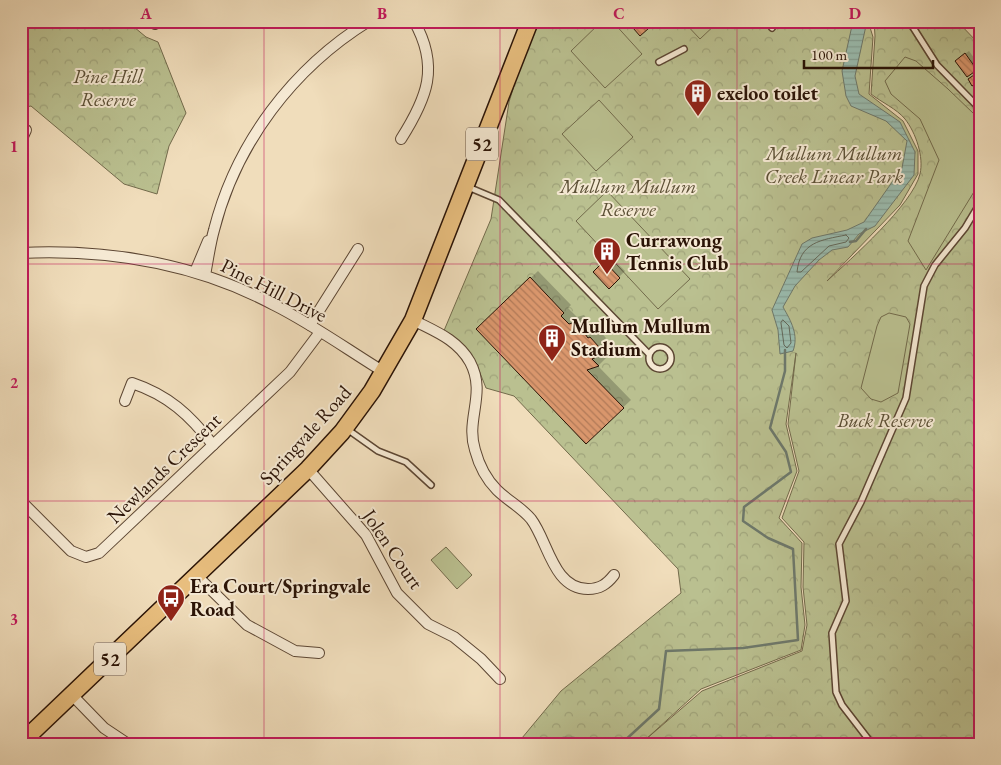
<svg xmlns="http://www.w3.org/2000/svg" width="1001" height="765" viewBox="0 0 1001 765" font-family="'EB Garamond',serif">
<defs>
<pattern id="park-crowns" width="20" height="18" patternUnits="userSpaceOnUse" patternTransform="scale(1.25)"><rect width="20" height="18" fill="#bac090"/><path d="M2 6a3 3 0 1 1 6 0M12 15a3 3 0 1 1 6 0" fill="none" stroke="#a0a47b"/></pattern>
<pattern id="water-rules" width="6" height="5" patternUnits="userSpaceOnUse" patternTransform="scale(1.25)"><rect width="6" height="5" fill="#9abcaf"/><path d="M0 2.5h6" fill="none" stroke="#85a195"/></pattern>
<pattern id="building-back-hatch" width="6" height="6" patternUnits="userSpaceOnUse" patternTransform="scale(1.25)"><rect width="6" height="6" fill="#d9966c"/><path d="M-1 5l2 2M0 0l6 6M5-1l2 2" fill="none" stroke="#b07957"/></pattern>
</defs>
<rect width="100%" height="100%" fill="#f0ddbb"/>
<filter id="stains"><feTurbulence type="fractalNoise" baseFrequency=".004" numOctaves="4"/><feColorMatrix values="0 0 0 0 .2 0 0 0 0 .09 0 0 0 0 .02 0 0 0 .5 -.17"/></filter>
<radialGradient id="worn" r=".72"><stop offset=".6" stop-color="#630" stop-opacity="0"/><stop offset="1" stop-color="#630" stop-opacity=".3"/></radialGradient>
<g fill="url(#park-crowns)" stroke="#726a4b" fill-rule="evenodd">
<path d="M 21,21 L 128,22 L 146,37 L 158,42 L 186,113 L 169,146 L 157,194 L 124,184 L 31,106 L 21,108 Z"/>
<path d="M 536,21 L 868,21 L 873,37 L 869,94 L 903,121 L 918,151 L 918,174 L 900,205 L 827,281 C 851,259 913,204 920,174 C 924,157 916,133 905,119 C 897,109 881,102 871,94 L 875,36 L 874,21 L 957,21 L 980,45 L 980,744 L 517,744 L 561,691 L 681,593 L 678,569 L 514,396 L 486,388 L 476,363 L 443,333 L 491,219 L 509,102 L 526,47 ZM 796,353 L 788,424 L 799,471 L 782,518 L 804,542 L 803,587 L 807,625 L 802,651 L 702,691 L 645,740 L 701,689 L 801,650 L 805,625 L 801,587 L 802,543 L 779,518 L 797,471 L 786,424 Z"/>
</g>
<g fill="#bac090" stroke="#726a4b">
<path d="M 602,21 L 612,21 L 642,54 L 605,88 L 571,51 Z"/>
<path d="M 683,21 L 719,21 L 700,39 Z"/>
<path d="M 905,57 L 916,61 L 948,89 L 974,114 L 980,130 L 980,182 L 926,270 L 908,241 L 939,160 L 920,119 L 891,94 L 885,81 Z"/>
<path d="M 599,100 L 633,137 L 596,171 L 562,134 Z"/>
<path d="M 607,191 L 690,279 L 658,309 L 576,221 Z"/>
<path d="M 889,313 L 906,317 L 910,324 L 898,393 L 881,402 L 871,399 L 861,388 L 877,326 L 881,317 Z"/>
<path d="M 446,547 L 472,575 L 457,589 L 431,560 Z"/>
</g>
<path fill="url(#water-rules)" stroke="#6d786b" d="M 853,21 L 867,21 L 855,76 L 859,94 L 900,122 L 915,152 L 914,175 L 875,226 L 859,234 L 848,247 L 832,250 L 819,260 L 795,286 L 783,307 C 791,321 799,335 793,351 L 780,354 L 778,330 L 772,310 L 802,244 L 812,238 L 847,230 L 864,222 L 902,168 L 907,141 L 886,121 L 851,106 L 846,96 L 842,71 Z"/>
<g fill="#0003">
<path d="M 969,51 L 980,66 L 976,69 L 960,57 Z"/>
<path d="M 611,257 L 625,271 L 609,287 L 595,272 Z"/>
<path d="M 538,271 L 571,305 L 568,308 L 577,317 L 584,315 L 596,331 L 599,330 L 606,338 L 601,343 L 606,348 L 601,352 L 606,358 L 598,366 L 631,400 L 586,442 L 478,329 Z"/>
</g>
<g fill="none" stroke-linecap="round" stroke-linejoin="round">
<g stroke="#62685a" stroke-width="1">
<path d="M 846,235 L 849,238 L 846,242 L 829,246 L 801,272 L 797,272 C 800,242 821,240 846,235 Z"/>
<path d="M 783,320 L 789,326 L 791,343 L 787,348 L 784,345 L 781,323 Z"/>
</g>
<g stroke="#6d786b" stroke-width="2.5">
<path d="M 850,242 L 856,241 L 866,229"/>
<path d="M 561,744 L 563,738 L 574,738 L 581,744"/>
<path d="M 621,744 L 659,709 L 666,651 L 743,648 L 798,640 L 793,549 L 768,538 L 743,521 L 744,507 L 791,472 L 786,452 L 770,428 L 785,371 L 785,350"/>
</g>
</g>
<g fill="url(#building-back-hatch)" stroke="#2a1306">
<path d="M 627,21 L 657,21 L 640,36 Z"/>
<path d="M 965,53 L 977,70 L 967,77 L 955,61 Z"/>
<path d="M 977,73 L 980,81 L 972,86 L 968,79 Z"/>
<path d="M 604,261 L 620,278 L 609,289 L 593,272 Z"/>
<path d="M 530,277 L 564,313 L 561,316 L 569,324 L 576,322 L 588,338 L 590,337 L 599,347 L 592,349 L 599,356 L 592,359 L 599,366 L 587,370 L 624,408 L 586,444 L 476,329 Z"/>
</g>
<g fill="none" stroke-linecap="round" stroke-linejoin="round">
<g stroke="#5c4633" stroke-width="8">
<g id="lane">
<path d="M 909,21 L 937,65 L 980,109"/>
<path d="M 772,28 L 777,21"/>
<path d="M 659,62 L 684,49"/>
<path d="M 468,187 L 499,200 L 649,354"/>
<circle cx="660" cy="358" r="11"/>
<path d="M 347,429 L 378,451 L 406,462 L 431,485"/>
<path d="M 872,744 L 842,705 L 836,692 L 832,633 L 846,601 L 839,544 L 861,502 L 906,398 L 924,286 L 935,265 L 965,228 L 980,203"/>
</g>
</g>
<g stroke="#5c4633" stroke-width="12">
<g id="street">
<path d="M 155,24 L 157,21"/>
<path d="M 401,139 C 427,98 440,67 414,21"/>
<path d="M 21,141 L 26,130"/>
<path d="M 21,253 C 110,249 195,263 274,305 C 312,324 348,350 384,372"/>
<path d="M 195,272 L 208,241"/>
<path d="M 205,275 C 208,260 210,244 214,230 C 236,143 293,68 369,21"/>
<path d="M 21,297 L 21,335"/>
<path d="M 413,320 C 434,331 457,339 470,362 C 487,394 465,419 475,450 C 479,465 486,479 497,490 C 508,501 521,507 531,519 C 548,541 553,589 588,589 C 600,589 607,584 614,575"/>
<path d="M 310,325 L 358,249"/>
<path d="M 125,401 L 132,383 C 168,395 190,415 213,445"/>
<path d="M 308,469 L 366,535 L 397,593 L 428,624 L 454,637 L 481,659 L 500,679"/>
<path d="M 21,501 L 71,551 L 86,557 L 99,553 L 290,372 L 320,332"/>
<path d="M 197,576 L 247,625 L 295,651 L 319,653"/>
<path d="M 72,695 L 104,728 L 128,744"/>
</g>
</g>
<g stroke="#2a1306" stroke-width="19">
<path id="primary" d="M 21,743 L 308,469 L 342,432 L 372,391 L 413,320 L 530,21"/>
</g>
<use href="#lane" stroke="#f5e9d3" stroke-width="5"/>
<use href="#street" stroke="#f5e9d3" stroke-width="10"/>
<use href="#primary" stroke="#e8be7e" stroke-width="16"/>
</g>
<path fill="none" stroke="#c2185b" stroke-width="1" stroke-opacity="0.55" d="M 264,21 L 264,744M 500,21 L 500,744M 737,21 L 737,744M 21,264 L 980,264M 21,501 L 980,501"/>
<defs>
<g id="building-pin" transform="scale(1.4375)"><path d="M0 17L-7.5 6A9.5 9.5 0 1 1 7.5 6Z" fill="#8f2418" stroke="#f5e9d3"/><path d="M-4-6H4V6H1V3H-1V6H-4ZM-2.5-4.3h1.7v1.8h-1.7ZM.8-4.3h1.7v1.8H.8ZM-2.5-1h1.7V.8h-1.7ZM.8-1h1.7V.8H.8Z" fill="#fff"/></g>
<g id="bus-pin" transform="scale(1.4375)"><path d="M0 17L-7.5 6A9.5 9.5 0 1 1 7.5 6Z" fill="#8f2418" stroke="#f5e9d3"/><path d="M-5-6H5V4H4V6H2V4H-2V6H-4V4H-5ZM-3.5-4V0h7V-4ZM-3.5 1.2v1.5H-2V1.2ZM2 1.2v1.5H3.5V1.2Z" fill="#fff"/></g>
</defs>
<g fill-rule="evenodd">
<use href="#building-pin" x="698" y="93"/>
<use href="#building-pin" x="607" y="251"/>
<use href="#building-pin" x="552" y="338"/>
<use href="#bus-pin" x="171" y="598"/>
</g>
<g text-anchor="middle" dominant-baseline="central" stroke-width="4" stroke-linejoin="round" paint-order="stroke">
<g fill="#f5e9d3" stroke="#675344" stroke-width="1">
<rect x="466" y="127.5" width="32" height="33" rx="4"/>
<rect x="94" y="642.5" width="32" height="33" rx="4"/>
</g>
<g font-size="19" font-weight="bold" fill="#2a1306">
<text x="482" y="144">52</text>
<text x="110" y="659">52</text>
</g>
<g font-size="20" font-style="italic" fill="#5c5036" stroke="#f5e9d3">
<text x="108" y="76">Pine Hill<tspan x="108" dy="23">Reserve</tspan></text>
<text x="834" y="153">Mullum Mullum<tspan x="834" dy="23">Creek Linear Park</tspan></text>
<text x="628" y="186">Mullum Mullum<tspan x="628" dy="23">Reserve</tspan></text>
<text x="885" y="420">Buck Reserve</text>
</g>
<g font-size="20" font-weight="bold" fill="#2a1306" stroke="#f5e9d3" text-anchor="start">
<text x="717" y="93">exeloo toilet</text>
<text x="626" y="240">Currawong<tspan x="626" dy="23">Tennis Club</tspan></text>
<text x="571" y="326">Mullum Mullum<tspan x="571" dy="23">Stadium</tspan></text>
<text x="190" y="586">Era Court/Springvale<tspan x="190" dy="23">Road</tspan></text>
</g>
<g font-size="20" fill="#2a1306" stroke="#f5e9d3">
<text transform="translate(274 290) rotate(27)">Pine Hill Drive</text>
<text transform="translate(305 435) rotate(-48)">Springvale Road</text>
<text transform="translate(164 468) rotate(-44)">Newlands Crescent</text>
<text transform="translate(393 549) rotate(56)">Jolen Court</text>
</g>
</g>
<rect width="1001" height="765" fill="none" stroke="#f0ddbb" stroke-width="55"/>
<path d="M804 60v8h129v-8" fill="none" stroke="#2a1306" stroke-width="2.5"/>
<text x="811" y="60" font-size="15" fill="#2a1306" stroke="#f5e9d3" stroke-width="4" paint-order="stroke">100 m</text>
<rect x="28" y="28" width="946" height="710" fill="none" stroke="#c2185b" stroke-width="2"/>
<g font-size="16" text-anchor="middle" font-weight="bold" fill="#c2185b">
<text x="146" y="19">A</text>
<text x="382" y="19">B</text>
<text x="619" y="19">C</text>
<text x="855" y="19">D</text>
<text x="14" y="152">1</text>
<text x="14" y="388">2</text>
<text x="14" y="625">3</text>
</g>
<rect width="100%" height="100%" filter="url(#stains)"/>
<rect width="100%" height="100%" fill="url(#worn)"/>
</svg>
